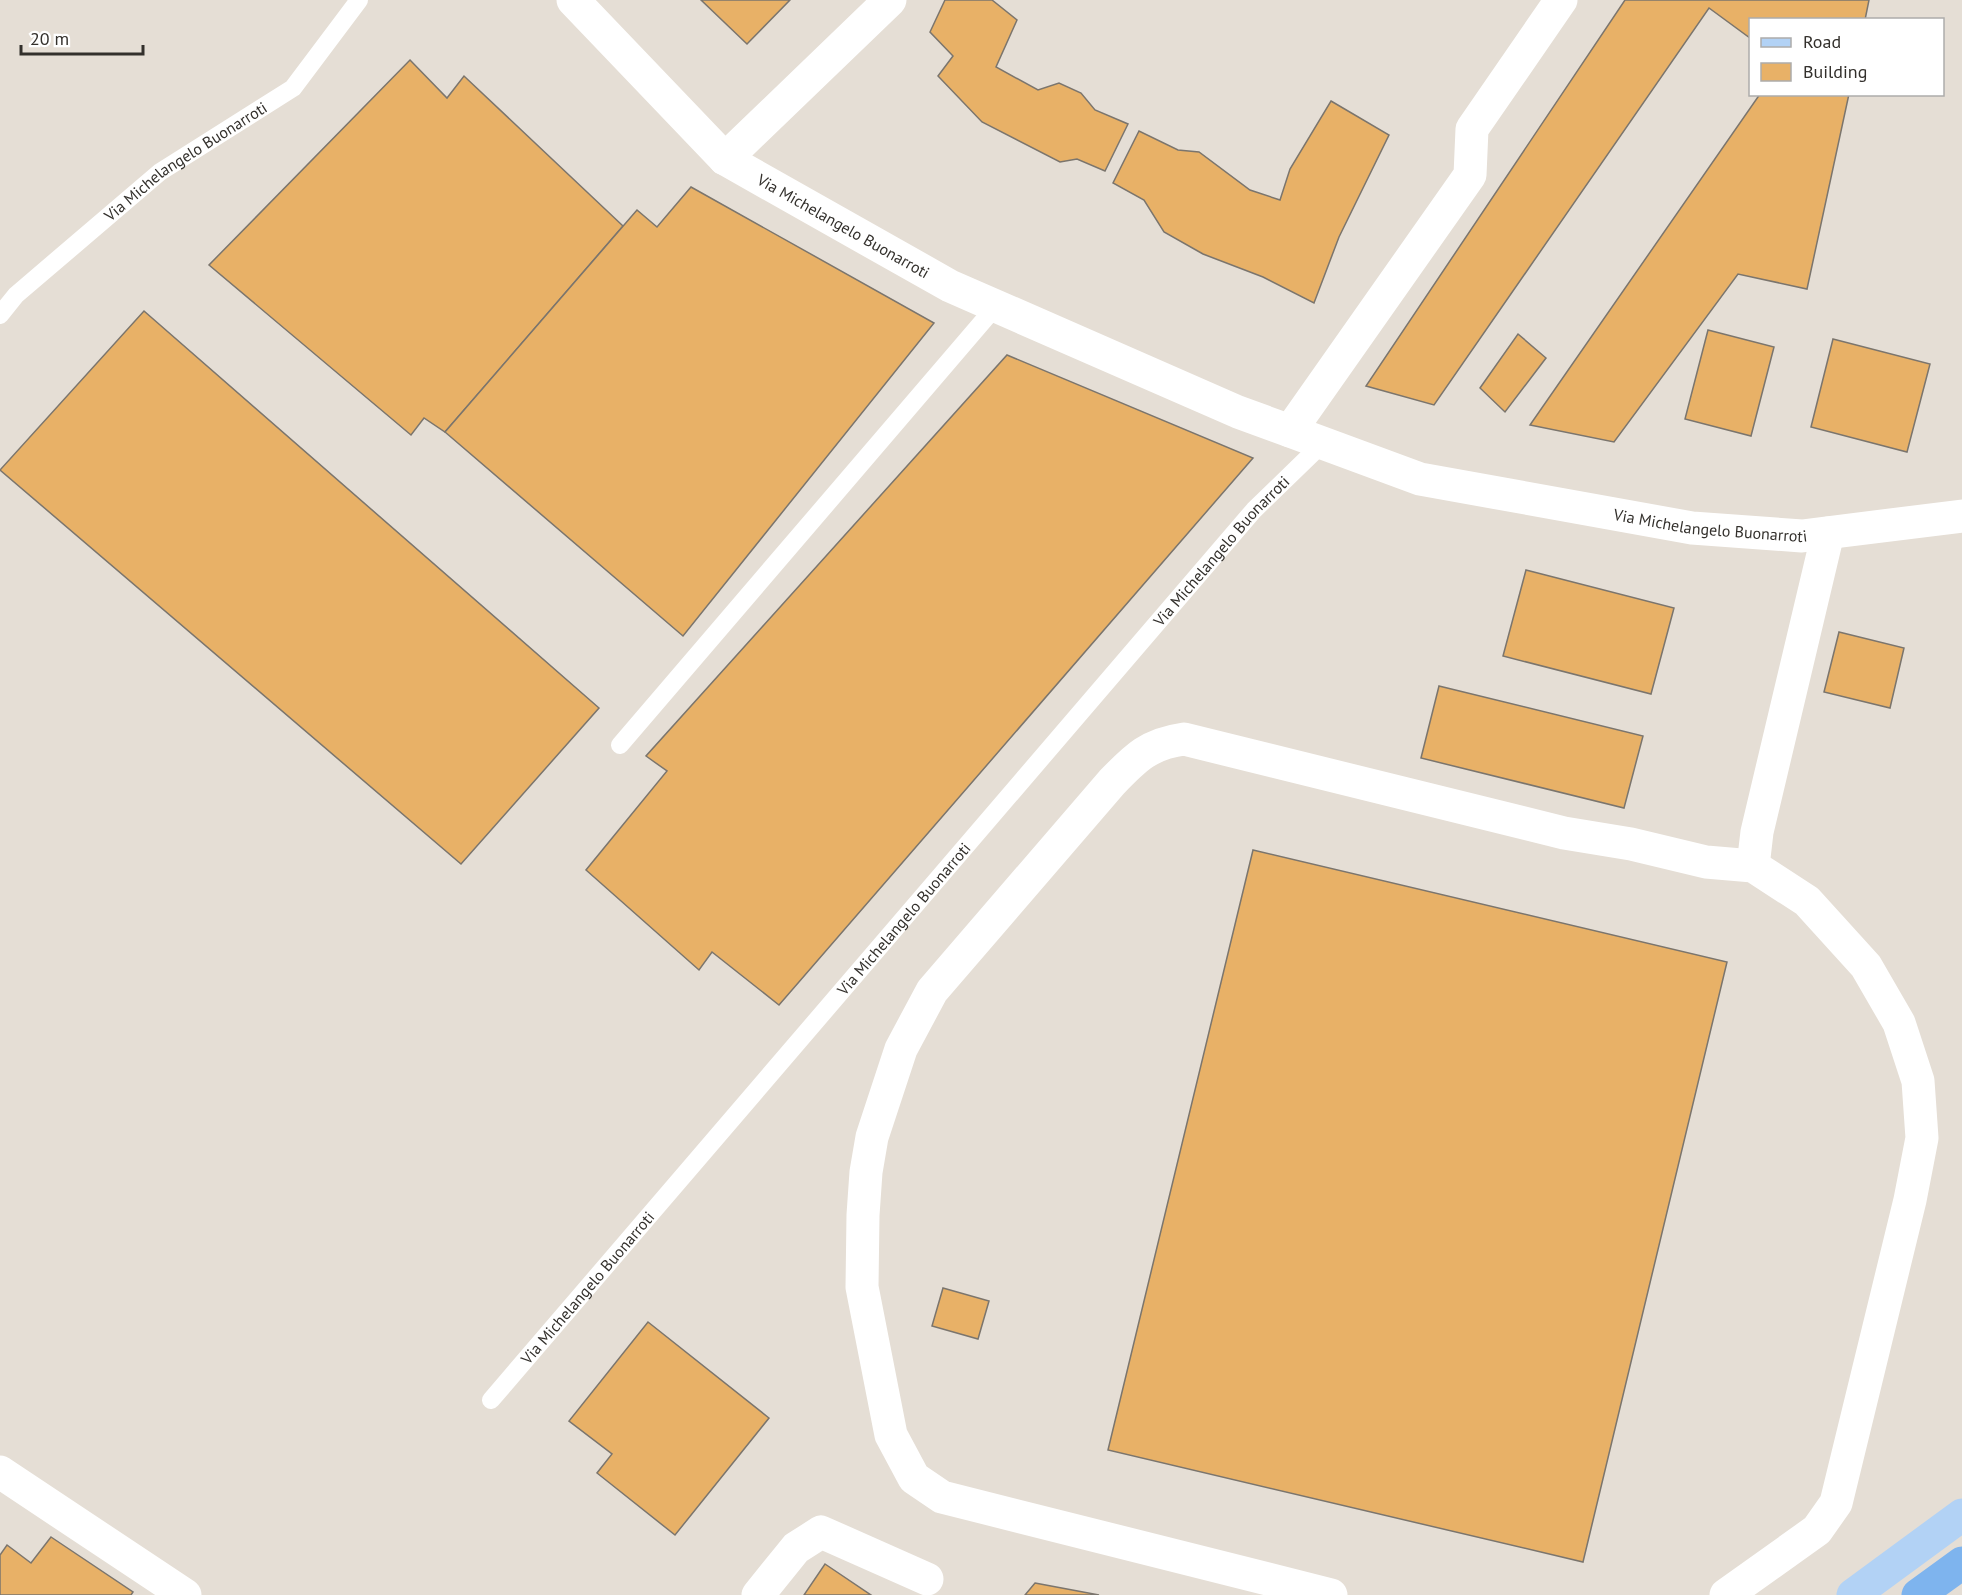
<svg xmlns="http://www.w3.org/2000/svg" width="1962" height="1595" viewBox="0 0 1962 1595" font-family="'PT Sans',sans-serif">
<rect width="100%" height="100%" fill="#e5ded5"/>
<g fill="#e8b167" stroke="#7b756d" stroke-width="1.5">
<path d="M 701,0 L 790,0 L 747,44 Z"/>
<path d="M 945,0 L 992,0 L 1017,20 L 996,67 L 1038,90 L 1059,83 L 1081,93 L 1095,110 L 1128,124 L 1105,171 L 1077,159 L 1060,162 L 982,122 L 938,76 L 953,56 L 930,32 Z"/>
<path d="M 1625,0 L 1869,0 L 1865,20 L 1750,20 L 1750,38 L 1709,8 L 1434,405 L 1366,386 Z"/>
<path d="M 410,60 L 447,98 L 464,76 L 623,226 L 445,432 L 424,418 L 411,435 L 209,265 Z"/>
<path d="M 1760,94 L 1849,94 L 1807,289 L 1738,274 L 1614,442 L 1530,425 Z"/>
<path d="M 1331,101 L 1389,135 L 1339,237 L 1314,303 L 1263,277 L 1203,254 L 1164,232 L 1144,200 L 1113,183 L 1139,131 L 1178,150 L 1199,152 L 1250,190 L 1280,200 L 1290,169 Z"/>
<path d="M 691,187 L 934,323 L 683,636 L 445,432 L 637,210 L 657,227 Z"/>
<path d="M 144,311 L 599,708 L 461,864 L 0,470 Z"/>
<path d="M 1708,330 L 1774,347 L 1751,436 L 1685,419 Z"/>
<path d="M 1518,334 L 1546,358 L 1505,412 L 1480,388 Z"/>
<path d="M 1833,339 L 1930,364 L 1907,452 L 1811,427 Z"/>
<path d="M 1007,355 L 1253,458 L 779,1005 L 712,952 L 699,970 L 586,870 L 667,771 L 646,756 Z"/>
<path d="M 1526,570 L 1674,608 L 1651,694 L 1503,656 Z"/>
<path d="M 1839,632 L 1904,648 L 1890,708 L 1824,692 Z"/>
<path d="M 1439,686 L 1643,736 L 1624,808 L 1421,758 Z"/>
<path d="M 1253,850 L 1727,962 L 1583,1562 L 1108,1450 Z"/>
<path d="M 943,1288 L 989,1301 L 978,1339 L 932,1326 Z"/>
<path d="M 648,1322 L 769,1418 L 675,1535 L 597,1473 L 612,1454 L 569,1421 Z"/>
<path d="M 51,1537 L 133,1592 L 131,1595 L 0,1595 L 0,1555 L 7,1545 L 31,1563 Z"/>
<path d="M 825,1564 L 871,1595 L 804,1595 Z"/>
<path d="M 1035,1583 L 1099,1595 L 1025,1595 Z"/>
</g>
<g fill="none" stroke-linecap="round" stroke-linejoin="round">
<g stroke="#fff" stroke-width="18">
<path id="s1" d="M 0,315 L 16,295 L 160,172 L 293,88 L 359,0"/>
<path d="M 620,745 L 996,306"/>
<path id="s2" d="M 491,1400 L 1254,510 L 1323,443"/>
</g>
<g stroke="#fff" stroke-width="33">
<path id="s3" d="M 573,0 L 725,159 L 950,286 L 1238,412 L 1290,431 L 1420,479 L 1692,528 L 1802,536 L 1962,516"/>
<path d="M 725,159 L 890,0"/>
<path d="M 1290,431 L 1470,175 L 1472,129 L 1561,0"/>
<path d="M 1753,866 L 1757,832 L 1828,533"/>
<path d="M 0,1472 L 185,1595"/>
<path d="M 758,1595 L 796,1548 L 821,1532 L 927,1579"/>
<path d="M 1331,1595 L 942,1497 L 914,1478 L 891,1435 L 862,1287 L 863,1215 L 866,1172 L 872,1137 L 901,1049 L 932,991 L 1112,782 C 1136,757 1149,744 1184,739 L 1564,833 L 1631,844 L 1706,862 L 1753,866 L 1807,901 L 1866,966 L 1899,1023 L 1918,1081 L 1922,1138 L 1910,1200 L 1836,1503 L 1817,1530 L 1726,1595"/>
</g>
<path stroke="#b2d2f5" stroke-width="33" d="M 1853,1595 L 1962,1515"/>
<path stroke="#7eb4ee" stroke-width="33" d="M 1918,1595 L 1962,1563"/>
</g>
<g text-anchor="middle" dominant-baseline="central" stroke-width="4.5" stroke-linejoin="round" paint-order="stroke">
<g font-size="16" fill="#33302c" stroke="#fff">
<text stroke="none"><textPath href="#s1" startOffset="242">Via Michelangelo Buonarroti</textPath></text>
<text stroke="none"><textPath href="#s3" startOffset="356">Via Michelangelo Buonarroti</textPath></text>
<text stroke="none"><textPath href="#s3" startOffset="1281">Via Michelangelo Buonarroti</textPath></text>
<text stroke="none"><textPath href="#s2" startOffset="1120">Via Michelangelo Buonarroti</textPath></text>
<text stroke="none"><textPath href="#s2" startOffset="634">Via Michelangelo Buonarroti</textPath></text>
<text stroke="none"><textPath href="#s2" startOffset="148">Via Michelangelo Buonarroti</textPath></text>
</g>
</g>
<rect x="1749" y="18" width="195" height="78" fill="#ffffff" stroke="#adacab" stroke-width="1.5"/>
<rect x="1761" y="38" width="30" height="9" fill="#b2d2f5" stroke="#adacab" stroke-width="1.5"/>
<text x="1803" y="48" font-size="18" fill="#33302c">Road</text>
<rect x="1761" y="63" width="30" height="18" fill="#e8b167" stroke="#adacab" stroke-width="1.5"/>
<text x="1803" y="78" font-size="18" fill="#33302c">Building</text>
<path d="M21 45v9h122v-9" fill="none" stroke="#33302c" stroke-width="3"/>
<text x="30" y="45" font-size="18" fill="#33302c" stroke="#ffffff" stroke-width="4.5" paint-order="stroke">20 m</text>
</svg>
